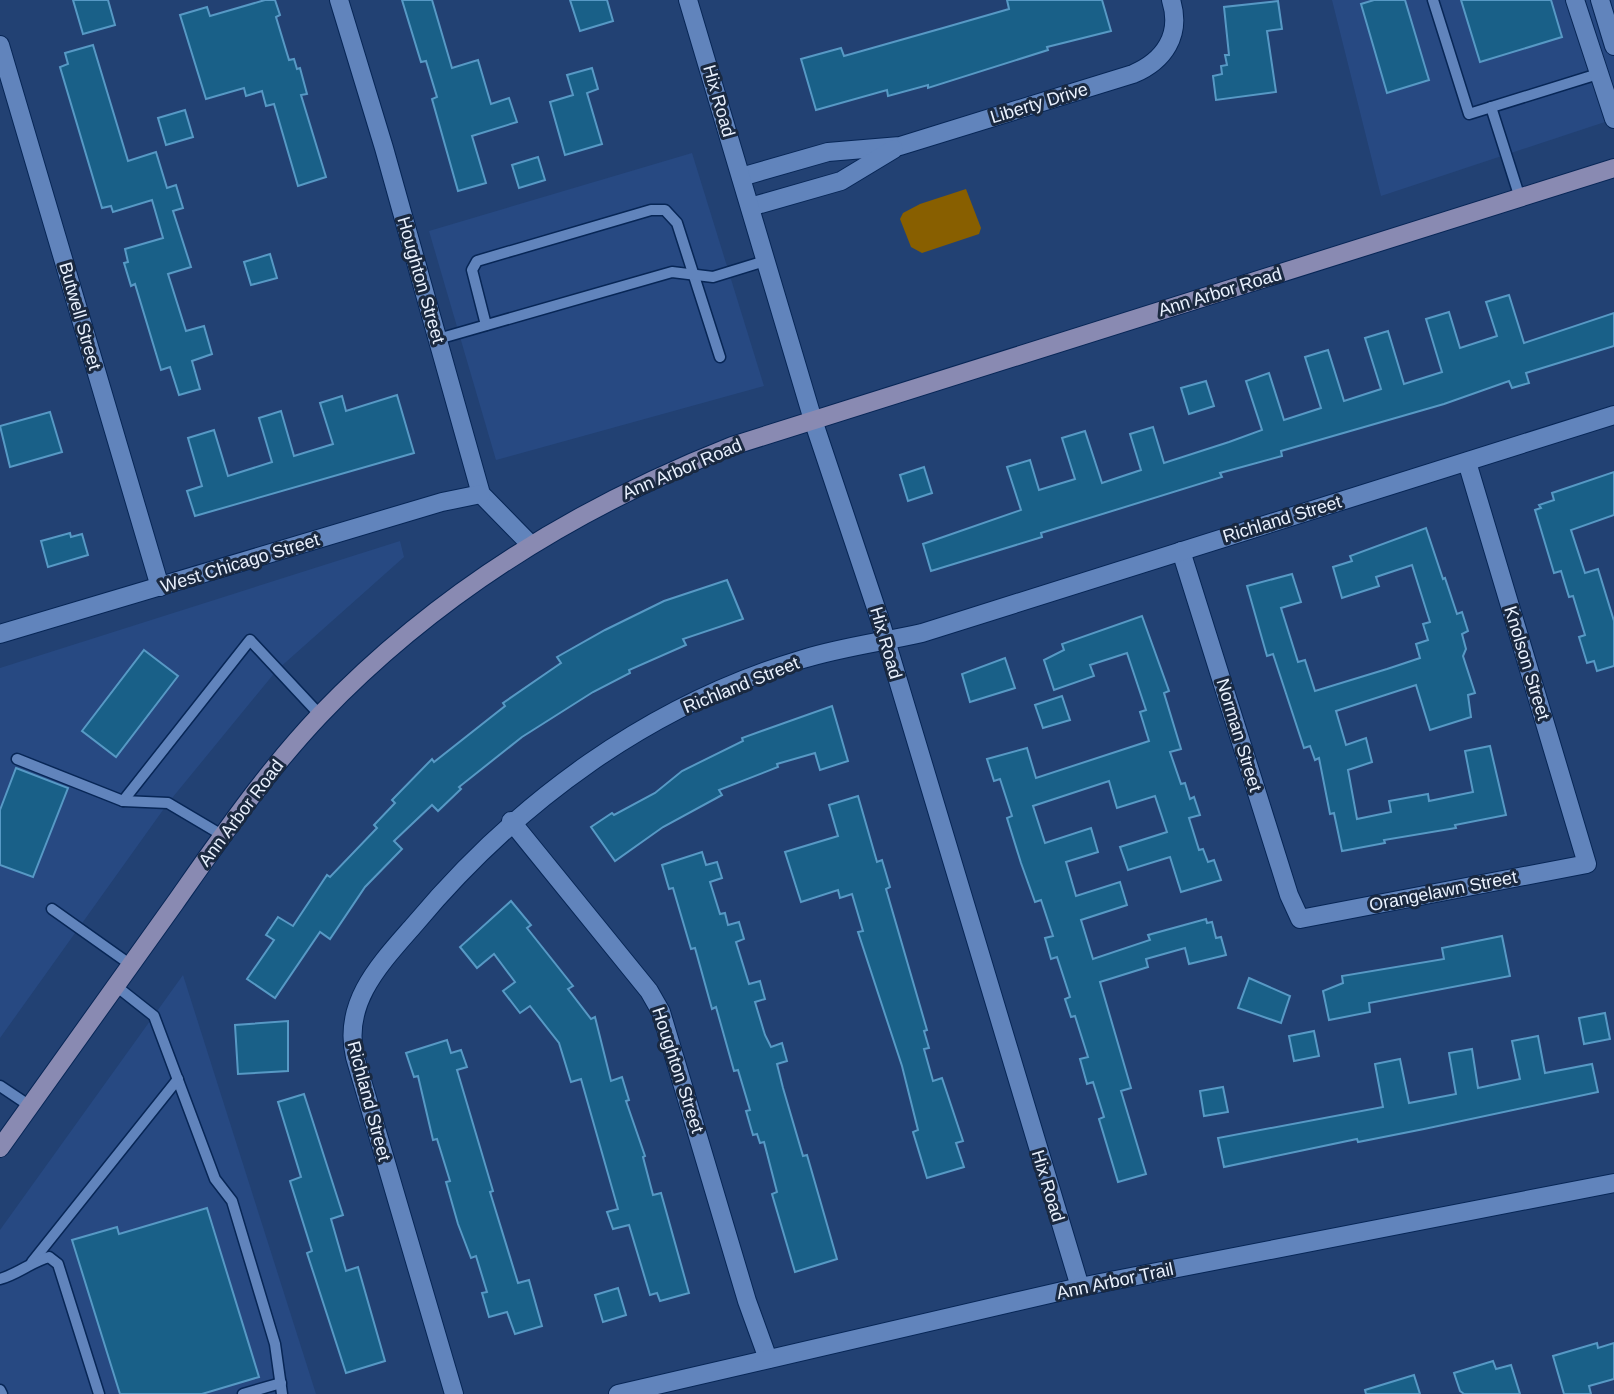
<svg xmlns="http://www.w3.org/2000/svg" width="1614" height="1394" viewBox="0 0 1614 1394" font-family="Arial,sans-serif">
<rect width="100%" height="100%" fill="#224173"/>
<g fill="#274982">
<path d="M 1332,0 L 1614,0 L 1614,119 L 1381,196 Z"/>
<path d="M 692,153 L 764,386 L 496,460 L 429,231 Z"/>
<path d="M 400,541 L 404,557 L 277,670 L 168,803 L 0,1038 L 0,668 Z"/>
<path d="M 183,975 L 316,1394 L 0,1394 L 0,1230 Z"/>
</g>
<path fill="#885f00" d="M 966,189 L 981,228 L 979,234 L 922,253 L 911,247 L 900,219 L 903,213 L 920,204 Z"/>
<g fill="#196088" stroke="#5799c5" stroke-width="2">
<path d="M 73,0 L 108,0 L 115,25 L 83,34 Z"/>
<path d="M 265,0 L 275,0 L 280,15 L 276,17 L 289,60 L 294,59 L 297,69 L 300,68 L 307,94 L 301,95 L 326,177 L 298,186 L 274,104 L 266,106 L 262,91 L 246,96 L 244,88 L 206,99 L 180,15 L 207,7 L 210,16 Z"/>
<path d="M 402,0 L 432,0 L 452,68 L 478,60 L 491,104 L 509,98 L 517,122 L 472,136 L 486,183 L 458,191 L 432,99 L 437,97 L 426,61 L 421,62 Z"/>
<path d="M 570,0 L 607,0 L 613,21 L 580,31 Z"/>
<path d="M 1007,0 L 1102,0 L 1111,31 L 1047,47 L 1048,50 L 928,88 L 928,85 L 888,96 L 887,90 L 816,110 L 801,59 L 841,48 L 844,56 L 943,28 L 1009,9 Z"/>
<path d="M 1374,0 L 1405,0 L 1429,80 L 1387,93 L 1361,4 Z"/>
<path d="M 1461,0 L 1551,0 L 1562,37 L 1480,62 Z"/>
<path d="M 1278,1 L 1282,29 L 1267,31 L 1276,92 L 1216,100 L 1213,76 L 1222,74 L 1221,66 L 1227,65 L 1225,55 L 1229,55 L 1224,7 Z"/>
<path d="M 93,45 L 128,161 L 156,152 L 167,188 L 176,185 L 183,208 L 173,211 L 191,267 L 168,274 L 186,331 L 204,326 L 212,354 L 192,361 L 200,389 L 179,395 L 170,367 L 161,370 L 135,284 L 131,286 L 124,263 L 128,262 L 125,249 L 163,238 L 152,200 L 113,212 L 111,206 L 102,208 L 60,67 L 68,64 L 65,53 Z"/>
<path d="M 592,68 L 598,89 L 587,93 L 602,144 L 565,155 L 550,102 L 573,95 L 567,75 Z"/>
<path d="M 185,110 L 193,137 L 166,145 L 158,118 Z"/>
<path d="M 538,157 L 545,180 L 519,188 L 512,165 Z"/>
<path d="M 270,254 L 277,278 L 251,285 L 244,262 Z"/>
<path d="M 1509,295 L 1524,343 L 1614,313 L 1614,346 L 1526,373 L 1529,383 L 1512,388 L 1509,381 L 1444,404 L 1281,451 L 1282,456 L 1220,473 L 1222,477 L 1041,533 L 1042,537 L 931,571 L 923,544 L 1021,510 L 1007,467 L 1030,460 L 1039,490 L 1075,479 L 1062,438 L 1085,431 L 1102,483 L 1141,470 L 1130,434 L 1153,427 L 1164,463 L 1229,442 L 1262,430 L 1246,381 L 1269,373 L 1284,420 L 1321,408 L 1305,357 L 1328,350 L 1344,401 L 1381,389 L 1365,338 L 1388,331 L 1404,384 L 1442,372 L 1426,319 L 1449,312 L 1460,348 L 1497,336 L 1486,302 Z"/>
<path d="M 1206,381 L 1214,406 L 1189,414 L 1181,388 Z"/>
<path d="M 397,395 L 414,453 L 195,516 L 187,491 L 202,486 L 188,438 L 214,430 L 228,476 L 272,462 L 259,418 L 281,411 L 294,456 L 333,444 L 320,403 L 342,396 L 346,411 Z"/>
<path d="M 50,412 L 62,452 L 10,467 L 0,426 Z"/>
<path d="M 924,467 L 932,493 L 908,501 L 900,475 Z"/>
<path d="M 1614,472 L 1614,515 L 1571,530 L 1585,573 L 1598,569 L 1614,621 L 1614,666 L 1597,671 L 1594,661 L 1587,663 L 1579,637 L 1585,635 L 1573,596 L 1569,597 L 1561,571 L 1554,573 L 1535,510 L 1541,508 L 1539,505 L 1554,500 L 1552,493 Z"/>
<path d="M 1426,528 L 1443,579 L 1445,578 L 1457,614 L 1462,612 L 1468,631 L 1462,634 L 1466,649 L 1463,656 L 1475,693 L 1468,695 L 1471,717 L 1430,730 L 1416,685 L 1336,711 L 1346,745 L 1366,738 L 1372,762 L 1348,770 L 1357,819 L 1391,812 L 1389,801 L 1428,794 L 1429,801 L 1473,792 L 1465,751 L 1490,746 L 1506,815 L 1455,825 L 1456,828 L 1384,840 L 1385,843 L 1342,851 L 1334,813 L 1330,814 L 1319,758 L 1315,760 L 1310,746 L 1304,748 L 1273,654 L 1267,656 L 1247,586 L 1292,574 L 1301,602 L 1281,608 L 1298,662 L 1305,660 L 1315,691 L 1387,669 L 1420,658 L 1416,644 L 1428,640 L 1423,624 L 1430,622 L 1412,565 L 1376,577 L 1379,586 L 1342,598 L 1333,567 L 1352,561 L 1350,556 Z"/>
<path d="M 70,533 L 71,537 L 82,534 L 88,555 L 48,567 L 41,541 Z"/>
<path d="M 727,580 L 743,619 L 683,639 L 686,645 L 629,670 L 630,673 L 593,692 L 522,737 L 459,787 L 461,789 L 438,811 L 432,805 L 394,841 L 402,849 L 365,887 L 330,939 L 320,932 L 275,998 L 247,979 L 274,940 L 266,935 L 278,917 L 293,926 L 327,875 L 330,877 L 377,828 L 374,825 L 395,803 L 392,800 L 432,759 L 434,762 L 505,706 L 503,703 L 561,663 L 557,657 L 605,630 L 664,601 Z"/>
<path d="M 1142,616 L 1169,691 L 1164,693 L 1181,749 L 1170,752 L 1181,784 L 1185,783 L 1190,799 L 1194,797 L 1200,815 L 1189,818 L 1199,850 L 1203,849 L 1208,862 L 1214,860 L 1221,880 L 1181,892 L 1170,857 L 1128,870 L 1120,847 L 1167,832 L 1155,796 L 1117,808 L 1109,781 L 1033,806 L 1045,843 L 1091,828 L 1098,852 L 1066,862 L 1076,896 L 1120,882 L 1127,905 L 1081,920 L 1093,959 L 1150,940 L 1148,935 L 1206,919 L 1207,923 L 1212,922 L 1216,938 L 1221,937 L 1226,955 L 1189,964 L 1185,948 L 1146,959 L 1148,967 L 1100,982 L 1131,1088 L 1121,1091 L 1146,1174 L 1118,1182 L 1099,1119 L 1104,1117 L 1093,1082 L 1087,1084 L 1080,1059 L 1088,1057 L 1075,1016 L 1071,1017 L 1065,999 L 1070,997 L 1057,957 L 1051,959 L 1045,938 L 1053,936 L 1041,900 L 1035,902 L 1021,863 L 1007,818 L 1012,816 L 1000,779 L 994,781 L 987,759 L 1027,748 L 1036,778 L 1149,741 L 1140,712 L 1146,710 L 1127,653 L 1090,665 L 1094,676 L 1054,690 L 1044,660 L 1064,650 L 1062,644 Z"/>
<path d="M 144,650 L 178,676 L 116,757 L 82,731 Z"/>
<path d="M 1005,658 L 1015,688 L 970,702 L 962,674 Z"/>
<path d="M 1062,696 L 1070,720 L 1043,728 L 1035,705 Z"/>
<path d="M 832,706 L 848,761 L 820,770 L 815,753 L 777,764 L 778,767 L 719,790 L 722,795 L 663,827 L 615,861 L 591,827 L 612,813 L 614,815 L 655,793 L 682,771 L 743,741 L 742,738 Z"/>
<path d="M 16,768 L 68,788 L 33,877 L 0,865 L 0,810 Z"/>
<path d="M 858,796 L 877,862 L 882,860 L 890,887 L 886,889 L 927,1030 L 924,1031 L 929,1048 L 924,1049 L 933,1081 L 942,1078 L 963,1141 L 956,1143 L 964,1167 L 927,1178 L 913,1132 L 918,1130 L 902,1066 L 858,932 L 863,931 L 852,894 L 840,898 L 838,890 L 801,902 L 785,852 L 838,836 L 829,805 Z"/>
<path d="M 702,852 L 706,865 L 717,862 L 722,878 L 710,882 L 720,914 L 725,913 L 728,925 L 739,922 L 744,939 L 736,942 L 749,984 L 760,981 L 765,999 L 755,1002 L 765,1035 L 771,1047 L 782,1043 L 787,1061 L 777,1064 L 783,1088 L 803,1156 L 807,1155 L 837,1259 L 795,1272 L 772,1194 L 777,1192 L 764,1142 L 760,1143 L 757,1134 L 753,1135 L 746,1111 L 750,1110 L 738,1070 L 734,1071 L 716,1007 L 712,1009 L 695,948 L 691,949 L 673,888 L 669,889 L 662,865 Z"/>
<path d="M 511,901 L 531,925 L 527,928 L 573,986 L 568,989 L 591,1019 L 595,1017 L 611,1081 L 622,1077 L 629,1100 L 626,1101 L 645,1156 L 643,1157 L 653,1195 L 661,1193 L 689,1293 L 660,1301 L 657,1293 L 650,1295 L 629,1225 L 613,1229 L 607,1212 L 618,1209 L 581,1079 L 571,1082 L 559,1043 L 530,1006 L 520,1013 L 503,991 L 515,982 L 494,954 L 477,968 L 460,947 Z"/>
<path d="M 1502,936 L 1510,976 L 1369,1003 L 1370,1012 L 1329,1020 L 1323,991 L 1343,983 L 1342,976 L 1444,959 L 1442,948 Z"/>
<path d="M 1249,978 L 1290,996 L 1281,1023 L 1238,1008 Z"/>
<path d="M 1605,1013 L 1610,1039 L 1584,1044 L 1579,1018 Z"/>
<path d="M 288,1021 L 288,1071 L 238,1074 L 235,1025 Z"/>
<path d="M 1314,1031 L 1319,1056 L 1294,1061 L 1289,1036 Z"/>
<path d="M 1538,1036 L 1545,1073 L 1592,1064 L 1598,1092 L 1424,1129 L 1358,1142 L 1357,1139 L 1224,1167 L 1218,1138 L 1383,1107 L 1375,1064 L 1400,1059 L 1409,1103 L 1456,1094 L 1449,1053 L 1472,1049 L 1478,1088 L 1520,1079 L 1512,1041 Z"/>
<path d="M 447,1040 L 451,1053 L 461,1050 L 467,1067 L 457,1070 L 493,1191 L 490,1192 L 518,1283 L 529,1280 L 542,1326 L 515,1334 L 507,1312 L 489,1317 L 482,1293 L 487,1292 L 476,1256 L 471,1258 L 458,1224 L 446,1182 L 450,1181 L 437,1139 L 433,1140 L 418,1076 L 414,1077 L 406,1053 Z"/>
<path d="M 1223,1087 L 1228,1112 L 1204,1116 L 1200,1091 Z"/>
<path d="M 304,1094 L 343,1215 L 331,1219 L 346,1271 L 358,1267 L 385,1361 L 346,1373 L 307,1253 L 312,1251 L 290,1181 L 301,1177 L 278,1102 Z"/>
<path d="M 207,1208 L 259,1377 L 202,1394 L 120,1394 L 72,1240 L 117,1227 L 119,1234 Z"/>
<path d="M 618,1288 L 626,1315 L 603,1322 L 595,1295 Z"/>
<path d="M 1597,1343 L 1598,1348 L 1614,1343 L 1614,1379 L 1589,1386 L 1591,1394 L 1564,1394 L 1553,1356 Z"/>
<path d="M 1493,1361 L 1496,1369 L 1511,1365 L 1520,1394 L 1464,1394 L 1460,1391 L 1454,1373 Z"/>
<path d="M 1414,1375 L 1420,1394 L 1366,1394 L 1365,1390 Z"/>
</g>
<g fill="none" stroke-linecap="round" stroke-linejoin="round">
<g stroke="#072656" stroke-width="13">
<g id="service">
<path d="M 1433,0 L 1469,114 L 1598,74"/>
<path d="M 1491,107 L 1520,198"/>
<path d="M 486,325 L 472,270 L 477,261 L 651,210 L 665,210 L 677,223 L 720,357"/>
<path d="M 438,339 L 672,272 L 713,277 L 765,261"/>
<path d="M 17,759 L 123,801 L 168,803 L 222,835"/>
<path d="M 123,801 L 250,640 L 320,715"/>
<path d="M 52,909 L 131,965"/>
<path d="M 116,986 L 154,1016 L 215,1179 L 232,1201 L 275,1344 L 282,1394"/>
<path d="M 0,1086 L 30,1106"/>
<path d="M 32,1262 L 178,1079"/>
<path d="M 0,1279 C 18,1274 31,1262 49,1257 L 58,1264 L 99,1394"/>
<path d="M 0,1390 L 2,1394"/>
<path d="M 243,1394 L 281,1383"/>
</g>
</g>
<g stroke="#072656" stroke-width="20">
<g id="minor">
<path d="M 339,0 L 384,148 L 481,494 L 530,544"/>
<path d="M 1575,0 L 1614,119"/>
<path d="M 1600,0 L 1614,46"/>
<path d="M 0,45 L 160,587"/>
<path d="M 741,177 L 828,152 L 900,146 L 1133,74 C 1164,61 1182,35 1171,0"/>
<path d="M 750,207 L 841,181 L 894,149"/>
<path d="M 813,420 L 879,617 L 1080,1287"/>
<path d="M 1181,551 L 1289,895 L 1300,919 L 1587,864 L 1467,462"/>
<path d="M 0,634 L 442,502 L 481,494"/>
<path d="M 511,821 L 649,991 L 661,1012 L 747,1301 L 768,1359"/>
<path d="M 454,1394 L 355,1057 C 342,1002 381,963 415,924 C 517,802 649,705 803,659 C 842,647 882,642 922,633 L 1614,415"/>
</g>
</g>
<g stroke="#072656" stroke-width="20">
<g id="tertiary">
<path d="M 688,0 L 813,420"/>
<path d="M 618,1394 L 1080,1287 L 1614,1183"/>
</g>
</g>
<g stroke="#072656" stroke-width="20">
<path id="secondary" d="M 0,1148 C 58,1067 116,985 175,903 C 220,839 265,773 320,715 C 436,594 577,507 732,446 L 1614,168"/>
</g>
<use href="#service" stroke="#6184bc" stroke-width="10"/>
<use href="#minor" stroke="#6184bc" stroke-width="18"/>
<use href="#tertiary" stroke="#6184bc" stroke-width="18"/>
<use href="#secondary" stroke="#898ab2" stroke-width="18"/>
</g>
<g text-anchor="middle" dominant-baseline="central" stroke-width="6" stroke-linejoin="round" paint-order="stroke">
<g font-size="18" fill="#e9f1fe" stroke="#1a2940">
<text transform="translate(719 101) rotate(74)">Hix Road</text>
<text transform="translate(1039 103) rotate(-17)">Liberty Drive</text>
<text transform="translate(421 280) rotate(74)">Houghton Street</text>
<text transform="translate(1220 292) rotate(-17)">Ann Arbor Road</text>
<text transform="translate(80 316) rotate(74)">Butwell Street</text>
<text transform="translate(682 469) rotate(-23)">Ann Arbor Road</text>
<text transform="translate(1282 519) rotate(-17)">Richland Street</text>
<text transform="translate(240 563) rotate(-17)">West Chicago Street</text>
<text transform="translate(886 643) rotate(74)">Hix Road</text>
<text transform="translate(1527 663) rotate(73)">Knolson Street</text>
<text transform="translate(741 685) rotate(-22)">Richland Street</text>
<text transform="translate(1239 735) rotate(73)">Norman Street</text>
<text transform="translate(241 813) rotate(-53)">Ann Arbor Road</text>
<text transform="translate(1443 891) rotate(-11)">Orangelawn Street</text>
<text transform="translate(678 1070) rotate(72)">Houghton Street</text>
<text transform="translate(369 1101) rotate(75)">Richland Street</text>
<text transform="translate(1048 1186) rotate(73)">Hix Road</text>
<text transform="translate(1115 1281) rotate(-12)">Ann Arbor Trail</text>
</g>
</g>
</svg>
